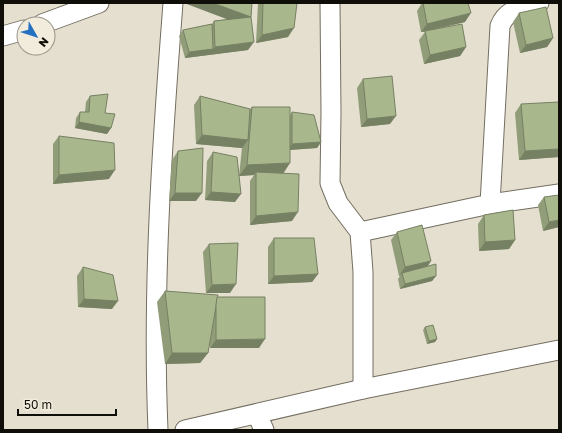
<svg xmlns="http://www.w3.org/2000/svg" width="562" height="433" viewBox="0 0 562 433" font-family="'Golos Text',sans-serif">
<rect width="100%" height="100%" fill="#e5dfcf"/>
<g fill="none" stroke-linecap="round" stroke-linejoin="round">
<g stroke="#736e60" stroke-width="21">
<g id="minor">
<path d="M 330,3 L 331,113 L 330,183 L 338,203 L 360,232 L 363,272 L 363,389"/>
<path d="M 42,24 L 99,3"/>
<path d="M 3,36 L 24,30"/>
<path d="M 490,204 L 559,194"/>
<path d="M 360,232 L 490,204 L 500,26 C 507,8 523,8 539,3"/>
<path d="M 257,414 L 264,430"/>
<path d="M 158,430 C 152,288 162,145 173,3"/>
<path d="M 185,430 L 363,389 L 559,350"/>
</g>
</g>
<use href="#minor" stroke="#fff" stroke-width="19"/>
</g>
<g fill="#919d79">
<path d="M 252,3 L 248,50 L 185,58 L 179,36 L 183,30 L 212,24 L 214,21 L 228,19 Z"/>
<path d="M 258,3 L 297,3 L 288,37 L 256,43 Z"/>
<path d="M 422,3 L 465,22 L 427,31 L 466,47 L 460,56 L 424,64 L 419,40 L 425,32 L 421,32 L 417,11 Z"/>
<path d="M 519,13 L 553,38 L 547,47 L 520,53 L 513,22 Z"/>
<path d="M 363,79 L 390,124 L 361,127 L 357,88 Z"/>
<path d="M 90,96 L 105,113 L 111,128 L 107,134 L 75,128 L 76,118 L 80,112 L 85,112 L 86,102 Z"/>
<path d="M 200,96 L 250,109 L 252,107 L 290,115 L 292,112 L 321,142 L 317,148 L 290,150 L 283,173 L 292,221 L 250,225 L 250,181 L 254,175 L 239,176 L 235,202 L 205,200 L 207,161 L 213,152 L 239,176 L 242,148 L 196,144 L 194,105 Z"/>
<path d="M 521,104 L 559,157 L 519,160 L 515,113 Z"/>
<path d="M 59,136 L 109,179 L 53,184 L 53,144 Z"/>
<path d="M 178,151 L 196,201 L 169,201 L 172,160 Z"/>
<path d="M 544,197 L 559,227 L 543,231 L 538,205 Z"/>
<path d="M 484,215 L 515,240 L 509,249 L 479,251 L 478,224 Z"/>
<path d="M 397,232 L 431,261 L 427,267 L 436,276 L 432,281 L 400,289 L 398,279 L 400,276 L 399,276 L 391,240 Z"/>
<path d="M 274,238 L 318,274 L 312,282 L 268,284 L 268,247 Z"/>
<path d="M 209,244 L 230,293 L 206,293 L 203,252 Z"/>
<path d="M 83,267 L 112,309 L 78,307 L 77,276 Z"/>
<path d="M 165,291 L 217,297 L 259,348 L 210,348 L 210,341 L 208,353 L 200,363 L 165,364 L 157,302 Z"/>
<path d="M 425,327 L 437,339 L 435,342 L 427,344 L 423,330 Z"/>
</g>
<g fill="#768063">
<path d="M 184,3 L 213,3 L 251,17 L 245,26 Z"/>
<path d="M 471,13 L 465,22 L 421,32 L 427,24 Z"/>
<path d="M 294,28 L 288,37 L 256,43 L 262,35 Z"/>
<path d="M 553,38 L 547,47 L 520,53 L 526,45 Z"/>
<path d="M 254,42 L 248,50 L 185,58 L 189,52 L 213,49 L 215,47 Z"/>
<path d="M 466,47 L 460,56 L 424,64 L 430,55 Z"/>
<path d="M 396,116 L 390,124 L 361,127 L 367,119 Z"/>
<path d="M 79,122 L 111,128 L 107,134 L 75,128 Z"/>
<path d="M 202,135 L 248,140 L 242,148 L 196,144 Z"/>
<path d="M 321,142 L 317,148 L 287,150 L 292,144 Z"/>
<path d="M 559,149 L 559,157 L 519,160 L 525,151 Z"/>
<path d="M 290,163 L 283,174 L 256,172 L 254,175 L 239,176 L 247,165 Z"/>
<path d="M 115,170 L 109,179 L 53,184 L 59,175 Z"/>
<path d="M 211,192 L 241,194 L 235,202 L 205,200 Z"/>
<path d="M 175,193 L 202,193 L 196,201 L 169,201 Z"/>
<path d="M 298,212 L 292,221 L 250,225 L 256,216 Z"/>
<path d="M 559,220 L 559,227 L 543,231 L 549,222 Z"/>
<path d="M 515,240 L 509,249 L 479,251 L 485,242 Z"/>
<path d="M 431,261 L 425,270 L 402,273 L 399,276 L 405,267 Z"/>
<path d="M 318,274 L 312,282 L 268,284 L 274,276 Z"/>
<path d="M 436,276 L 432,281 L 400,289 L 405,284 Z"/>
<path d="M 236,284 L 230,293 L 206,293 L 212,285 Z"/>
<path d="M 84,299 L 118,301 L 112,309 L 78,307 Z"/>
<path d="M 265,339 L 259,348 L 210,348 L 216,340 Z"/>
<path d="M 437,339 L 435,342 L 427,344 L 429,341 Z"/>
<path d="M 172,353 L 208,353 L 200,363 L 165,364 Z"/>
</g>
<g fill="#a9b78d" stroke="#768063">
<path d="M 213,3 L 252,3 L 251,17 Z"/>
<path d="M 263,3 L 297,3 L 294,28 L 262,35 Z"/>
<path d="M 423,3 L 468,3 L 471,13 L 427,24 Z"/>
<path d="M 546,7 L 553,38 L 526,45 L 519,13 Z"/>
<path d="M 251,17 L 254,42 L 215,47 L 214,21 Z"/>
<path d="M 212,24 L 213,49 L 189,52 L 183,30 Z"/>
<path d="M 462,24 L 466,47 L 430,55 L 425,31 Z"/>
<path d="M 392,76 L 396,116 L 367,119 L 363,79 Z"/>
<path d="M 108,94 L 105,113 L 115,114 L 111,128 L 79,122 L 80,112 L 89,112 L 90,96 Z"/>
<path d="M 200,96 L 250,109 L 248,140 L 202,135 Z"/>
<path d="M 559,102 L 559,149 L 525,151 L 521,104 Z"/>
<path d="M 252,107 L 290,107 L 290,163 L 247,165 Z"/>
<path d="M 292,112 L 314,115 L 321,142 L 292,144 Z"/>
<path d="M 59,136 L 114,143 L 115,170 L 59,175 Z"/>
<path d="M 203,148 L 202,193 L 175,193 L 178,151 Z"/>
<path d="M 213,152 L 237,157 L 241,194 L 211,192 Z"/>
<path d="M 256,172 L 299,174 L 298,212 L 256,216 Z"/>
<path d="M 559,195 L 559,220 L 549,222 L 544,197 Z"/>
<path d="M 513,210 L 515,240 L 485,242 L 484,215 Z"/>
<path d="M 422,225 L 431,261 L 405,267 L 397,232 Z"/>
<path d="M 274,238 L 314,238 L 318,274 L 274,276 Z"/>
<path d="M 238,243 L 236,284 L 212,285 L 209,244 Z"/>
<path d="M 436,264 L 436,276 L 405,284 L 402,273 Z"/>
<path d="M 83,267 L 113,275 L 118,301 L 84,299 Z"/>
<path d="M 165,291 L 218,295 L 208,353 L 172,353 Z"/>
<path d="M 217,297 L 265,297 L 265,339 L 216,340 L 216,305 Z"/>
<path d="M 433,325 L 437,339 L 429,341 L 425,327 Z"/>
</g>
<rect width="562" height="433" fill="none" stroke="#0f0e08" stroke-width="8"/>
<g transform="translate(36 36) rotate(129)"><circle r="19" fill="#f2ecdc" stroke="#979387"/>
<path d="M0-3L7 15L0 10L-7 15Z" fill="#2371c0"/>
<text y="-6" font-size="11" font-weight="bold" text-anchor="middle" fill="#0f0e08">N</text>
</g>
<path d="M18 409v6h98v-6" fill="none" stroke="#0f0e08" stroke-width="2"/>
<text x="24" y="409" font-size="12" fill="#0f0e08" stroke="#f2ecdc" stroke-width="3" paint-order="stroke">50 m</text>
</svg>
